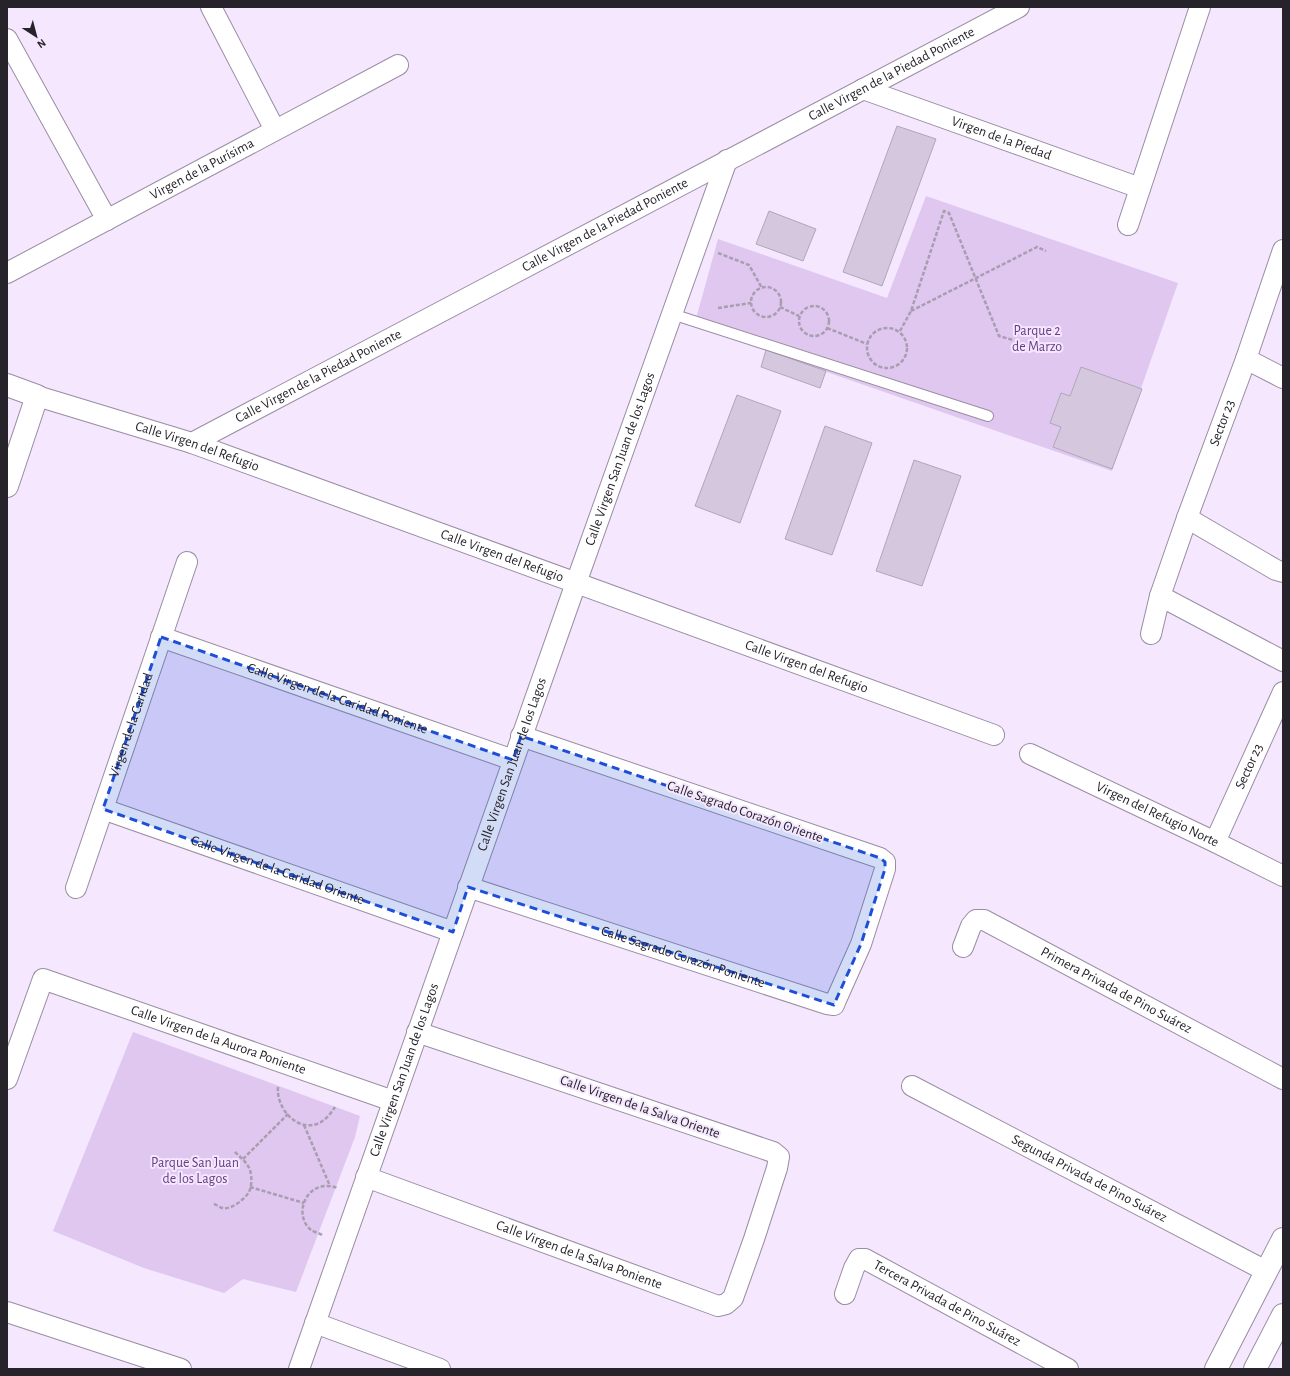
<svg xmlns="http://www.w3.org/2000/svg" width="1290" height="1376" viewBox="0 0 1290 1376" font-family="'Alegreya Sans',sans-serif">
<rect width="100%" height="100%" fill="#f4e7fe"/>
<g fill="#dfc7f0">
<path d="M 926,196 L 1178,283 L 1112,471 L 694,326 L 718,239 L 887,298 Z"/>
<path d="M 133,1032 L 360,1116 L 355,1137 L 296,1292 L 243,1279 L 224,1293 L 144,1268 L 53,1231 Z"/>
</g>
<g fill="#d5c8de" stroke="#b2a5bb">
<path d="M 897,126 L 936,139 L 882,286 L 843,272 Z"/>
<path d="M 769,211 L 816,229 L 803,261 L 756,244 Z"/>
<path d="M 766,350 L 826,371 L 820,388 L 761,367 Z"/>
<path d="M 1081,367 L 1142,389 L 1112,469 L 1053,447 L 1061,427 L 1050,423 L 1061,393 L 1070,396 Z"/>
<path d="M 737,395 L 781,411 L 740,523 L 695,506 Z"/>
<path d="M 825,426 L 872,443 L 832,555 L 785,539 Z"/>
<path d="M 914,460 L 961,476 L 922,586 L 876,571 Z"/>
</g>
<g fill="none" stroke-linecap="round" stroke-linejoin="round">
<g stroke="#998da2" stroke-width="12">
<path id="lane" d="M 672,314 L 988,416"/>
</g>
<g stroke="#998da2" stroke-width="22">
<g id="street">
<path d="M 211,7 L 275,130"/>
<path d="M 7,39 L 107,220"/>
<path id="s1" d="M 863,89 L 1140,188"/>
<path d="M 1128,225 L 1200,7"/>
<path id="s2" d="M 7,273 L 398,65"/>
<path d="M 1246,359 L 1283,378"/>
<path id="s3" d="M 37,396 L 192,443 L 994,735"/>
<path id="s4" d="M 192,443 L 1019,7"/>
<path d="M 1187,518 L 1276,570 L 1283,572"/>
<path d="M 1160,596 L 1283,661"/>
<path id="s5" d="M 1151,634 L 1160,596 L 1187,518 L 1246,359 L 1283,250"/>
<path id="s6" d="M 161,637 L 513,760"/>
<path id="s7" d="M 1030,754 L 1215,842 L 1283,876"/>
<path id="s8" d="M 103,809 L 453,932"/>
<path id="s9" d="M 1215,842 L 1283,692"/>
<path id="s10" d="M 468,887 L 827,1004 L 834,1005 L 836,1000 L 861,944 L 885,869 L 885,862 L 880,858 L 521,736"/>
<path id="s11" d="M 76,888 L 187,562"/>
<path id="s12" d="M 963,947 L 971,926 L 976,920 L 984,920 L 1283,1079"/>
<path id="s13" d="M 7,1079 L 43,979 L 393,1101"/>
<path id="s14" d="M 912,1086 L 1266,1271"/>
<path id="s15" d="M 366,1177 L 718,1306 L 726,1304 L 733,1298 L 754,1239 L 777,1168 L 779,1157 L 773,1152 L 417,1032"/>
<path id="s16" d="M 845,1294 L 854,1268 L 859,1259 L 865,1259 L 1068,1369"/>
<path d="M 7,1312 L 181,1369"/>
<path d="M 315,1323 L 440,1369"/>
<path id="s17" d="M 299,1369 L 576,583 L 727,160"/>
</g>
</g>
<g stroke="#998da2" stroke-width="24">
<g id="secondary">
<path d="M 7,385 L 37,396 L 7,486"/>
<path d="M 1216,1369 L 1283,1239"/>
<path d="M 1255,1369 L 1283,1315"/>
</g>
</g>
<g stroke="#a89eaf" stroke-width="2.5" stroke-dasharray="4 2" stroke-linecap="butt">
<path d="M 718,253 L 749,265 L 762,288"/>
<circle cx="766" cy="302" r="15"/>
<circle cx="814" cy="321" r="15"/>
<path d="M 780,307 L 799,316"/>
<path d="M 718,308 L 751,303"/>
<path d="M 911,311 L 1037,247 L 1046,251"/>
<circle cx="887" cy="348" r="20"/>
<path d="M 827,328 L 867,344"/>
<path d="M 900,331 L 911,311 L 944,211 L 949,213 L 999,336 L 1013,340"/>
<path d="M 278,1087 C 276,1107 295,1131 317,1124 C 325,1121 331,1113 335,1107"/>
<path d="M 304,1125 L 330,1186"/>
<path d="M 243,1159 L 288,1114"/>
<path d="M 250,1187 L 304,1203"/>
<path d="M 214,1204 C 217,1205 220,1208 223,1208 C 231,1210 245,1199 249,1192 C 252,1186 252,1177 250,1170 C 247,1162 240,1157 234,1151"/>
<path d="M 322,1235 C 319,1233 314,1232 311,1230 C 296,1218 302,1192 320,1187 C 326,1185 332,1186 338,1188"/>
</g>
<use href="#lane" stroke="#fff" stroke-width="10"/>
<use href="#street" stroke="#fff" stroke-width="20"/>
<use href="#secondary" stroke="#fff" stroke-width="22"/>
</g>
<path fill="#1d4ed8" fill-opacity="0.2" stroke="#1d4ed8" stroke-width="3" stroke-dasharray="8 5" stroke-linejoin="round" d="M 161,637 L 513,760 L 521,736 L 880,858 L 885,862 L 885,869 L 861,944 L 836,1000 L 834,1005 L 468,887 L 453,932 L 103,809 Z"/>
<g text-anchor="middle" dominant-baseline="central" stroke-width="4" stroke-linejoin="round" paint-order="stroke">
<g font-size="14" fill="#27232b" stroke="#f4e7fe">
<text stroke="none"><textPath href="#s4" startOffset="791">Calle Virgen de la Piedad Poniente</textPath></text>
<text stroke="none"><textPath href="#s1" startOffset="147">Virgen de la Piedad</textPath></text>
<text stroke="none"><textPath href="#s2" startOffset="221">Virgen de la Purísima</textPath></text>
<text stroke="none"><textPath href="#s4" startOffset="467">Calle Virgen de la Piedad Poniente</textPath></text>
<text stroke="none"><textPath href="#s4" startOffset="143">Calle Virgen de la Piedad Poniente</textPath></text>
<text stroke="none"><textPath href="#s5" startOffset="223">Sector 23</textPath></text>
<text stroke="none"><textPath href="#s3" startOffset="168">Calle Virgen del Refugio</textPath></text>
<text stroke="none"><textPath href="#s17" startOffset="965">Calle Virgen San Juan de los Lagos</textPath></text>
<text stroke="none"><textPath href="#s3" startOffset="492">Calle Virgen del Refugio</textPath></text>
<text stroke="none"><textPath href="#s3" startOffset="816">Calle Virgen del Refugio</textPath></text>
<text stroke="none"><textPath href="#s6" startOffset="187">Calle Virgen de la Caridad Poniente</textPath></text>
<text stroke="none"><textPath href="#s11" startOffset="172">Virgen de la Caridad</textPath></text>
<text stroke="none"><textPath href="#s17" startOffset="641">Calle Virgen San Juan de los Lagos</textPath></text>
<text stroke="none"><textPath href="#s9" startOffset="83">Sector 23</textPath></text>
<text transform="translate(745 812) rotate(19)">Calle Sagrado Corazón Oriente</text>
<text stroke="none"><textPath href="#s7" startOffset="141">Virgen del Refugio Norte</textPath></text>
<text stroke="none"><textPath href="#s8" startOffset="185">Calle Virgen de la Caridad Oriente</textPath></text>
<text stroke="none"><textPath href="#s10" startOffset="226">Calle Sagrado Corazón Poniente</textPath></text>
<text stroke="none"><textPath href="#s12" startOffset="188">Primera Privada de Pino Suárez</textPath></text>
<text stroke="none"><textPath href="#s13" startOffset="292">Calle Virgen de la Aurora Poniente</textPath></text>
<text stroke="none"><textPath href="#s17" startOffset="317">Calle Virgen San Juan de los Lagos</textPath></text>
<text transform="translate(640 1107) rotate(19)">Calle Virgen de la Salva Oriente</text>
<text stroke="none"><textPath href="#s14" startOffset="200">Segunda Privada de Pino Suárez</textPath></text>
<text stroke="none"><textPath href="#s15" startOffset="227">Calle Virgen de la Salva Poniente</textPath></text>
<text stroke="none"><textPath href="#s16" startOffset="137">Tercera Privada de Pino Suárez</textPath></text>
</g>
<g font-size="14" fill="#693e84" stroke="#f4e7fe">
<text x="1037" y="331">Parque 2<tspan x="1037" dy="16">de Marzo</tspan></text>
<text x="195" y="1163">Parque San Juan<tspan x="195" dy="16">de los Lagos</tspan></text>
</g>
</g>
<rect width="1290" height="1376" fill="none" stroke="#27232b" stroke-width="16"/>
<g transform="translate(36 36) rotate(144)" stroke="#f4e7fe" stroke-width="3" paint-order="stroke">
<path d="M0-3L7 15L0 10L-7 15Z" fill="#27232b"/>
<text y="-6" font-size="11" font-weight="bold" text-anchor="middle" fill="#27232b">N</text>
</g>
</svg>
